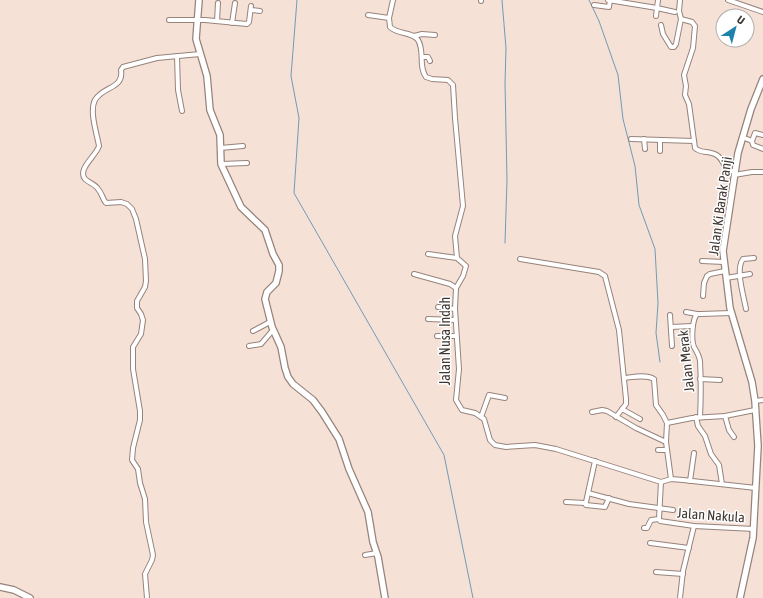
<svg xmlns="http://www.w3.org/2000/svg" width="763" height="598" viewBox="0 0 763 598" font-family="'Asap Condensed',sans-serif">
<rect width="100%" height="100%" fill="#f6e1d7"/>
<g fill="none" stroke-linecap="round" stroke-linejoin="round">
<g stroke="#729bb4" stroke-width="1">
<path d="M 297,0 L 291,76 L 299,118 L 294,193 L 444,455 L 473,598"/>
<path d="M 502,0 L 506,48 L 505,83 L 507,180 L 505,243"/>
<path d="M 589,0 L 599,21 L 618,75 L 623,119 L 635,166 L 639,205 L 655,249 L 658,303 L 656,333 L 660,362"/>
</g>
<g stroke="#96837b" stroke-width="6">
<g id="street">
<path d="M 393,0 L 389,18 L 390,27 C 398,35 412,31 418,40 C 425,51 418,66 426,77 L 432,79 L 448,80 L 453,85 L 455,118 L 463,206 L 455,236 L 457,258 L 466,266 L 463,276 L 456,288 L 455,309 L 459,369 L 456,400 L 462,410 L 475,413 L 484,419 L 490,440 L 495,445 L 506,447 L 535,445 L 556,449 L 661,482 L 671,479 L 683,480 L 756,488"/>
<path d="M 608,0 L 657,8 L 675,12"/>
<path d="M 728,0 L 763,12"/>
<path d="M 481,1 L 481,0"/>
<path d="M 594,5 L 609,7 L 610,0"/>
<path d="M 251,10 L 260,11"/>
<path d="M 368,15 L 389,18"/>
<path d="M 656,16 L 658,0"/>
<path d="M 681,19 L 692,22 L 695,26 L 693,48 L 684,75 L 686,86 L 685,95 L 689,104 L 695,148 C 701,154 711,150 718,156 C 722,159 724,165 727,170 L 735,172"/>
<path d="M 169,20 L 205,20 L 247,24 L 249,22 L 251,6"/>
<path d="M 217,21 L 218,3"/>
<path d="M 232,23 L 235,3"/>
<path d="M 661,25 L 663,34 L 671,47 L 674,47 L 676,44 L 681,19 L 679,11 L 680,0"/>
<path d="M 414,36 L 422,34 L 435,35"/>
<path d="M 177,56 L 178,90 L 182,111"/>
<path d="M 422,57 L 428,57 L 430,61"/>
<path d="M 742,137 L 752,141 L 753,145 L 763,149"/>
<path d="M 631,139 L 694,141"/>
<path d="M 644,139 L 645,149"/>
<path d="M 660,140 L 660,151"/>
<path d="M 752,141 L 755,133 L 763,135"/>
<path d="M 220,148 L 243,146"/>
<path d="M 221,164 L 247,163"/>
<path d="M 734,175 L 752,172 L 763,172"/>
<path d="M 428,254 L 457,258"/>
<path d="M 520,259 L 599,272 L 605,276 L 619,330 L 626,399 L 626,404 L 616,417"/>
<path d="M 702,261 L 724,262"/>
<path d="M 414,274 L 450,284 L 456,288"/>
<path d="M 726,278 L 750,274"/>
<path d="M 703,296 L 704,283 L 707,276 L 710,274 L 725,271"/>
<path d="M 438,307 L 455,309"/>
<path d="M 746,309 C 744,297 735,269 743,259 L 754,258"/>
<path d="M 686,312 L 697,314"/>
<path d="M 670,315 L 672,346"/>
<path d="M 428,319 L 455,320"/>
<path d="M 671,327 L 692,326"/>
<path d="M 253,331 L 270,322"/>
<path d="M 437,336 L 456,336"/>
<path d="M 249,346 L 261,344 L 273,330"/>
<path d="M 624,378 C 633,377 646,374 654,379 L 656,405 L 663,415 L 667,423 L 666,442 L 671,479"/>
<path d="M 700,379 L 720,380"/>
<path d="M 755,401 L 763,400"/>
<path d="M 622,409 L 640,419"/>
<path d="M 592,412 L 602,410 L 607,411 L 636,428 L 666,442"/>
<path d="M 725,416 L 729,430 L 734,437"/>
<path d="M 481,417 L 489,395 L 505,398"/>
<path d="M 696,417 L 698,426 L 705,436 L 711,454 L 719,465 L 722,484"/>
<path d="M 700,417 C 701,399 701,380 700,361 C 699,355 697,352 694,347 C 691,340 692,320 697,314 L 701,314 L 731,313"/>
<path d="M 667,423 L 692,418 L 725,416 L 755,410"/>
<path d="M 658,450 L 667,450"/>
<path d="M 690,481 L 694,453"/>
<path d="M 661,482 L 659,519 L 660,521 L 694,526 L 754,529"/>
<path d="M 588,493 L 629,504 L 673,510"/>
<path d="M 566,502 L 585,503 L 586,502 L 595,461"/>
<path d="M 585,503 L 586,505 L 605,507 L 609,498"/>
<path d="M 644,528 L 647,528 L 651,520 L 659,519"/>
<path d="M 650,543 L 689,548"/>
<path d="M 365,555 L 377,553"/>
<path d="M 656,572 L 683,574"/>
<path d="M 147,598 L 145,574 L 152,560 L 153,555 L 146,522 L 145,499 L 140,483 L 138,469 L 132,460 L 133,448 L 140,420 L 140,411 L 133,369 L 133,347 L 141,334 L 143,320 L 141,314 L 137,308 L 137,301 L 145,287 L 146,281 L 145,259 L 136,219 L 132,209 L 127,204 L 121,202 L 106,203 C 102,198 102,193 98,189 C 95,184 89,183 85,179 C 77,169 96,156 99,146 C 97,134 89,111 95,100 C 103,86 124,89 121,70 L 123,67 L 157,58 L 200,54"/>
<path d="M 680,598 L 683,571 L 694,526"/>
</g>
</g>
<g stroke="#96837b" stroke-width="8">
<g id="secondary">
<path d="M 199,0 L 196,39 L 207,76 L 210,110 L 220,135 L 221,164 L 241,207 L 265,230 L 273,254 L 279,265 L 279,271 L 276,283 L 267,292 L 265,299 L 272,327 L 281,347 L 285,368 L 288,377 L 293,384 L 313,400 L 322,412 L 339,439 L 349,469 L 368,512 L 373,542 L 378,557 L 385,598"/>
<path d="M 0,587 L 14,590 L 30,598"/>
<path d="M 740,598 L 753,538 L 758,446 L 755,401 L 752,382 L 730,308 L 723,251 L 738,153 L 751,109 L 763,79"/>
</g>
</g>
<use href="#street" stroke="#fff" stroke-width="4"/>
<use href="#secondary" stroke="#fff" stroke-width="5.5"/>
</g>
<g text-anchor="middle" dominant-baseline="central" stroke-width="3" stroke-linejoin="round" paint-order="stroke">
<g font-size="14" fill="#3f3733" stroke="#fff">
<text transform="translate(720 206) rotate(-82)">Jalan Ki Barak Panji</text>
<text transform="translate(445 341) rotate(-90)">Jalan Nusa Indah</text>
<text transform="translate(686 361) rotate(-96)">Jalan Merak</text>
<text transform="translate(711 515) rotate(4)">Jalan Nakula</text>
</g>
</g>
<g transform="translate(735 28) rotate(36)"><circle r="19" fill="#ffffff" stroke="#b2afad"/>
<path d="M0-3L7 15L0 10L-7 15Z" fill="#1d83ad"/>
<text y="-6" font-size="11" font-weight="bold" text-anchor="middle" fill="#3f3733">U</text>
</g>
</svg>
